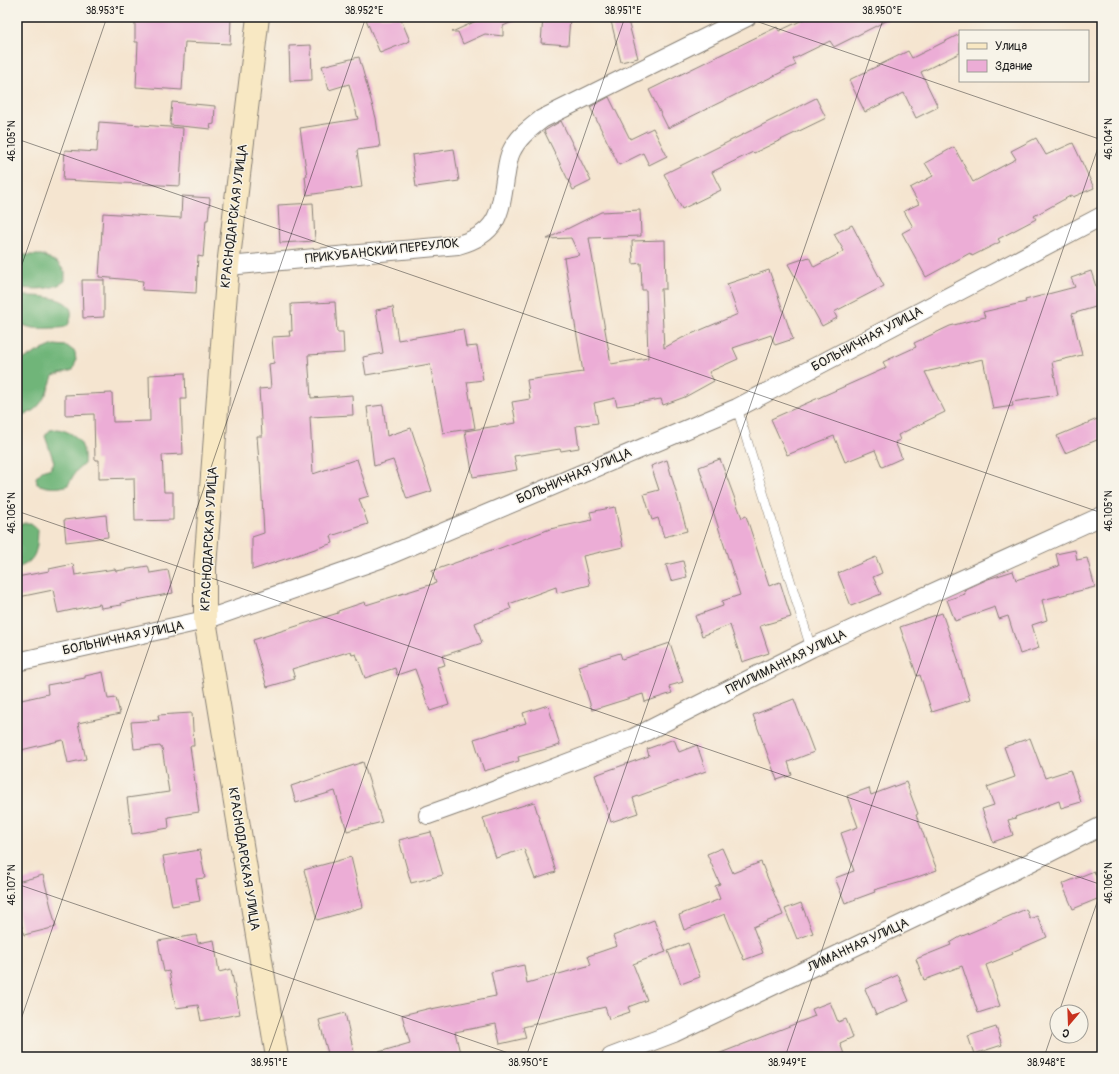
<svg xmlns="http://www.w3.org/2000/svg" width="1119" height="1074" viewBox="0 0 1119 1074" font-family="Pangolin,sans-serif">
<rect width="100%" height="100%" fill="#f7f3e8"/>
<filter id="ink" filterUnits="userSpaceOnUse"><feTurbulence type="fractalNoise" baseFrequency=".025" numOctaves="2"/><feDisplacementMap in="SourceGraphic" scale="8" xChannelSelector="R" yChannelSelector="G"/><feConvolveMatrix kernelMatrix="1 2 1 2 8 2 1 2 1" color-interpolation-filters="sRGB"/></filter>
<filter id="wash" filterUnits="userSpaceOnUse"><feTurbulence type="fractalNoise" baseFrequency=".012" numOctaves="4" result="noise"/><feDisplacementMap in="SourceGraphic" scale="16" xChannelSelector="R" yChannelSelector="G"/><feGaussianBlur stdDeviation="0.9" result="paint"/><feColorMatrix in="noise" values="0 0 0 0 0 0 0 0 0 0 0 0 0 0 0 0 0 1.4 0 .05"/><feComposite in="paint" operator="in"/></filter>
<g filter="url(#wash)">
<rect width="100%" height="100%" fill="#f5e5d0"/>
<g fill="#70b579" stroke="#46684a">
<path d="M 24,255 L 42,255 L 58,263 L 65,272 L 65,281 C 52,291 33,289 17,288 L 17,256 Z"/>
<path d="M 17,296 C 31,296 76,294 71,317 C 70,321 69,325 65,327 C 62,328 58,328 55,328 C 42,328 27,331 17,320 Z"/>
<path d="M 54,345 L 67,346 L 75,352 L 76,361 L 73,370 L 53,376 C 47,394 39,416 17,415 L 17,361 L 22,360 L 37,352 Z"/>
<path d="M 58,429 C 77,433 86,444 84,464 L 76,471 L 68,485 C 57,489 48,488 37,484 L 36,477 L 42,471 L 51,468 L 54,462 L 45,436 L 50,430 Z"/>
<path d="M 24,523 L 31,523 L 38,529 C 37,548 38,561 17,568 L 17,526 Z"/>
</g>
<g id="blocks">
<g fill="#ecadd6">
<path d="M 152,17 L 231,18 L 230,44 L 185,42 L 182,90 L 136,87 L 138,42 L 135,42 L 135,20 L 152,20 Z"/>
<path d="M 365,17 L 400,17 L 410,41 L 380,53 Z"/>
<path d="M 485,17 L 521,17 L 521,18 L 503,26 L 503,36 L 485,34 L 463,44 L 458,32 L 452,32 Z"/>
<path d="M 543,17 L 570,17 L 568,45 L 541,43 Z"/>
<path d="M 610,17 L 627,17 L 638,58 L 621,62 Z"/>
<path d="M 809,17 L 894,17 L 834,47 L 830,41 L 793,59 L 796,65 L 668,128 L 649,90 L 777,27 L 779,31 Z"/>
<path d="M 960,34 L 960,53 L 921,72 L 938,107 L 916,118 L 904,93 L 865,112 L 849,80 L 908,51 L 912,58 Z"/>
<path d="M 311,45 L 312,80 L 290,81 L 289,46 Z"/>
<path d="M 359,57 L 376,118 L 380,147 L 357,150 L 362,187 L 307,195 L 305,176 L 307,176 L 300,128 L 358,119 L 349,84 L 329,90 L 322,66 Z"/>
<path d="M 609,97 L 630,139 L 653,128 L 667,156 L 649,165 L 643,153 L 619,165 L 590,107 Z"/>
<path d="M 816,98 L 826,118 L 754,153 L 753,152 L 712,172 L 721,190 L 682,209 L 664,174 Z"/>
<path d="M 172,102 L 215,106 L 214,124 L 210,125 L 211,129 L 170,125 Z"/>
<path d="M 561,121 L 591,181 L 573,190 L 544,131 Z"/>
<path d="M 99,122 L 183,128 L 180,186 L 63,180 L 65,150 L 97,152 Z"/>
<path d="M 1036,138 L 1046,155 L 1073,143 L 1094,188 L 1073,197 L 1072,195 L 1034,216 L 1036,219 L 998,239 L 1000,242 L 972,256 L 970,253 L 926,277 L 902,233 L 913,227 L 904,211 L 919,204 L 910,188 L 933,176 L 925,163 L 954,147 L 973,182 L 1016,159 L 1011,151 Z"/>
<path d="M 454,149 L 459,181 L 416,187 L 412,155 Z"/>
<path d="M 182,196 L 210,198 L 208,220 L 206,220 L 203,257 L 198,256 L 196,293 L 142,290 L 143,281 L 99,277 L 103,213 L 181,218 Z"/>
<path d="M 313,203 L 315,241 L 280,243 L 278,205 Z"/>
<path d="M 640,210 L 641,236 L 589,238 L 611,364 L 648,358 L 646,290 L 642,290 L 641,263 L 633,264 L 632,241 L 665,240 L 666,289 L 661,289 L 664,348 L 682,338 L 738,314 L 727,284 L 769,270 L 793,339 L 775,345 L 771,335 L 733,348 L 738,359 L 709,372 L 714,381 L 685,397 L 663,405 L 661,399 L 617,406 L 615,398 L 594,403 L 598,423 L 576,426 L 579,448 L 561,451 L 560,449 L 514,456 L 517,470 L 473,477 L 465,431 L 516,423 L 512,402 L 530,399 L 527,380 L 583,372 L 564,258 L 579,255 L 571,238 L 547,239 L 601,212 Z"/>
<path d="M 852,225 L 884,286 L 834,312 L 837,318 L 822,326 L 788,264 L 809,257 L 814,267 L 844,251 L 834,234 Z"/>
<path d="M 1091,271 L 1102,305 L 1072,314 L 1082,355 L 1052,362 L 1058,395 L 1012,402 L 1013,406 L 993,409 L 983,359 L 925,372 L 945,412 L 898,435 L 900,440 L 895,442 L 902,458 L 882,467 L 875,450 L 845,462 L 834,436 L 787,455 L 771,419 L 886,368 L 883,362 L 916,347 L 914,343 L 950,326 L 985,317 L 983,312 L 1026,302 L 1025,300 L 1075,287 L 1071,278 Z"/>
<path d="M 82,280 L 104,280 L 104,317 L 83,318 Z"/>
<path d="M 335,302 L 337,332 L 343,332 L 344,353 L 308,355 L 311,398 L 352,395 L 353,415 L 310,417 L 313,474 L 357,459 L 369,496 L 359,499 L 368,524 L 331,536 L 333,543 L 252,570 L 252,537 L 264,533 L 260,462 L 259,462 L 257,436 L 262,436 L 259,389 L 271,388 L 269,364 L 274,363 L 272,337 L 290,336 L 289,331 L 292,331 L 291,304 Z"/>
<path d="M 393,307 L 398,340 L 463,329 L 466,347 L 477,346 L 483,380 L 467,382 L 475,428 L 443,433 L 430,364 L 366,375 L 363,357 L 383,353 L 376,310 Z"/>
<path d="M 185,373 L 186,399 L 181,399 L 183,454 L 162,455 L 164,492 L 173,492 L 173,520 L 135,521 L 134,478 L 99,479 L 99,460 L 95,460 L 94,414 L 65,415 L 65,395 L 112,393 L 113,422 L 150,421 L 149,375 Z"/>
<path d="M 383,405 L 387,436 L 411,428 L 432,491 L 407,499 L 393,460 L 374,466 L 367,407 Z"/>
<path d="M 1102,417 L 1102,438 L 1065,453 L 1057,436 Z"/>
<path d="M 720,459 L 742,518 L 746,516 L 769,586 L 780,582 L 791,617 L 760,626 L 769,653 L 742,662 L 730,625 L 702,636 L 695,616 L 723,606 L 722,601 L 740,595 L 699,467 Z"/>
<path d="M 667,460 L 687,531 L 664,537 L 658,518 L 652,520 L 644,494 L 659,490 L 651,466 Z"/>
<path d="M 615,507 L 623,547 L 583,556 L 590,585 L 557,593 L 556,587 L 509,604 L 511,609 L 475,623 L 482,643 L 442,656 L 445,665 L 437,667 L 449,705 L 430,711 L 415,669 L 397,675 L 395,668 L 365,678 L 356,654 L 352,655 L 351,651 L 292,669 L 295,679 L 267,687 L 253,640 L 338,613 L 338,611 L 365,602 L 366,605 L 436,583 L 432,571 L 494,549 L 495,550 L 550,529 L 592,520 L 590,512 Z"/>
<path d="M 106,515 L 108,537 L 66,542 L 64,520 Z"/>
<path d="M 1075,550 L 1077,560 L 1087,558 L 1095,587 L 1042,600 L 1047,620 L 1032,625 L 1039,648 L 1020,654 L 1008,616 L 999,619 L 995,607 L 955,621 L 947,600 L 965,594 L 964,590 L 988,579 L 1013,571 L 1016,580 L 1059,566 L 1056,554 Z"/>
<path d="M 876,557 L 882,573 L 873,577 L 881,594 L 851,606 L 838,573 Z"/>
<path d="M 683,561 L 687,577 L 671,581 L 666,565 Z"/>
<path d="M 73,564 L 75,575 L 115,569 L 116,571 L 148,566 L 150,573 L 168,570 L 173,593 L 121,603 L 122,605 L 101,608 L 100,604 L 58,613 L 53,590 L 19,597 L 17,577 L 49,571 L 49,569 Z"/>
<path d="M 942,613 L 959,662 L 958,662 L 970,700 L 932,712 L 920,675 L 917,676 L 900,627 Z"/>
<path d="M 670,643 L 683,682 L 669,686 L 672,693 L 645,702 L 643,694 L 592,710 L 578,666 L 620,653 L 622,659 Z"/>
<path d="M 103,672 L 108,699 L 116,698 L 120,714 L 78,723 L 86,759 L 68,763 L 63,740 L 17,751 L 17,701 L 48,694 L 47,685 L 85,678 L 85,676 Z"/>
<path d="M 794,699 L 814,752 L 788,762 L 792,775 L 777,780 L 753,715 Z"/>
<path d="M 548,705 L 560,745 L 518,757 L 519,761 L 484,771 L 474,739 L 526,723 L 523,713 Z"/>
<path d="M 192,713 L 194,746 L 190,746 L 199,812 L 168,817 L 169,828 L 132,834 L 127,798 L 169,792 L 162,748 L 161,748 L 160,746 L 134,749 L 131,722 L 159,720 L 158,715 Z"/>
<path d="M 1030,738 L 1045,778 L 1070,770 L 1081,802 L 1061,808 L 1059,801 L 1015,817 L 1016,818 L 1008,820 L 1013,835 L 993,842 L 982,809 L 994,805 L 987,787 L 1015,777 L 1004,747 Z"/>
<path d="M 674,739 L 679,752 L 697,745 L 706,771 L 633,798 L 638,813 L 611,822 L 595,775 L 649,756 L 647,749 Z"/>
<path d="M 363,762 L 382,822 L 347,831 L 335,791 L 296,803 L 291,786 Z"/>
<path d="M 906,782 L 918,814 L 916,815 L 937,870 L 912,879 L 874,890 L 875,892 L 845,903 L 835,878 L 854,871 L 841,833 L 858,827 L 847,796 L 869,788 L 871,795 Z"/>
<path d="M 534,802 L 556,872 L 535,879 L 524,849 L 496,858 L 483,818 Z"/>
<path d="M 431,832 L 443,875 L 411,883 L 399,840 Z"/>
<path d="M 722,848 L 733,873 L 761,862 L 783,915 L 753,927 L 763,953 L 744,960 L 725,914 L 684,930 L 679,915 L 720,899 L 715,886 L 720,884 L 707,854 Z"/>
<path d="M 200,850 L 205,878 L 196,879 L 200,901 L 172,906 L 163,856 Z"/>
<path d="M 351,857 L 363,907 L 317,920 L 304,870 Z"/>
<path d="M 1094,871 L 1102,889 L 1102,897 L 1073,909 L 1062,884 Z"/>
<path d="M 43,875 L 56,927 L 24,935 L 17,908 L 17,882 Z"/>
<path d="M 801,903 L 813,933 L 797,939 L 785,909 Z"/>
<path d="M 1026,909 L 1030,919 L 1037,916 L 1047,937 L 1012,952 L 1013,954 L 986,965 L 1000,1006 L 978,1013 L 962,966 L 924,980 L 916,959 L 951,945 L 950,943 L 960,937 Z"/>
<path d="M 654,920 L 666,952 L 633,964 L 647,1000 L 628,1007 L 630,1012 L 609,1019 L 605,1007 L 523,1027 L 526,1038 L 500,1044 L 496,1024 L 455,1032 L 461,1057 L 379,1057 L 379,1052 L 410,1043 L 402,1015 L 431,1008 L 431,1009 L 496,996 L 491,972 L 524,965 L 527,983 L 591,965 L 588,956 L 617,946 L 613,936 Z"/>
<path d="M 196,935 L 198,943 L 214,940 L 219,972 L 231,969 L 240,1014 L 201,1021 L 198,1005 L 176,1008 L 169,971 L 164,972 L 158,941 Z"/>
<path d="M 688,943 L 700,977 L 681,984 L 668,951 Z"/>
<path d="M 898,975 L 909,1001 L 876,1015 L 865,989 Z"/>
<path d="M 830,1002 L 838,1022 L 846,1019 L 853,1037 L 840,1043 L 845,1057 L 714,1057 L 713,1056 L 815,1016 L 812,1009 Z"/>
<path d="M 345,1013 L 355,1057 L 329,1057 L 319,1020 Z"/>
<path d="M 996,1027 L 1002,1045 L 974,1054 L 968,1036 Z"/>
</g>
</g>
</g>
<g filter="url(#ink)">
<use href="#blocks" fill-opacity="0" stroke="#888076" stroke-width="1"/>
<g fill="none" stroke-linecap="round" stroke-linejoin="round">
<g stroke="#888076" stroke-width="10">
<path id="lane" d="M 737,408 L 811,648"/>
</g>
<g stroke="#888076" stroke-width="20">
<g id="street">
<path d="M 228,266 L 458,245 C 497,234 500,215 505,179 C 507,170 507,161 511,152 C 518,137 529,129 542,119 L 747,17"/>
<path d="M 17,662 L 205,620 L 380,559 L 737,408 L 1102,216"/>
<path d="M 428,815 L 467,801 L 633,738 L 811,648 L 1102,516"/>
<path d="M 611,1057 L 674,1033 L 1009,873 L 1102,826"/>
</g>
</g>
<g stroke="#888076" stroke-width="24">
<path id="secondary" d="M 258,17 L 228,266 L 205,567 L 205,620 L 277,1057"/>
</g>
<use href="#lane" stroke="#fff" stroke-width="9"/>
<use href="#street" stroke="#fff" stroke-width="18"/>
<use href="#secondary" stroke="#f8e8c3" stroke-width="22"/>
</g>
</g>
<path fill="none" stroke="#1c1c1c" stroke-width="1" stroke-opacity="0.45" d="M 744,17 L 1102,140M 17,139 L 1102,513M 17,279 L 107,17M 17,511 L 1102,885M 17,884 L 520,1057M 1059,1012 L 1102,888M 17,1031 L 366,17M 267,1057 L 625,17M 526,1057 L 884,17M 785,1057 L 1102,136M 1044,1057 L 1057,1019"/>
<g text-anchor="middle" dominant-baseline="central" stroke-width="3" stroke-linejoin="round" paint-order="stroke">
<g font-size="13" fill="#1c1c1c" stroke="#f7f3e8">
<text transform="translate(234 216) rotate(-83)">КРАСНОДАРСКАЯ УЛИЦА</text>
<text transform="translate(382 251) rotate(-6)">ПРИКУБАНСКИЙ ПЕРЕУЛОК</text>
<text transform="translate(867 339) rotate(-28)">БОЛЬНИЧНАЯ УЛИЦА</text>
<text transform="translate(574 476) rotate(-23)">БОЛЬНИЧНАЯ УЛИЦА</text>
<text transform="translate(209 539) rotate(-87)">КРАСНОДАРСКАЯ УЛИЦА</text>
<text transform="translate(123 638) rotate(-12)">БОЛЬНИЧНАЯ УЛИЦА</text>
<text transform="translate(786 662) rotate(-26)">ПРИЛИМАННАЯ УЛИЦА</text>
<text transform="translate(244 859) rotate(81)">КРАСНОДАРСКАЯ УЛИЦА</text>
<text transform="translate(858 945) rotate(-25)">ЛИМАННАЯ УЛИЦА</text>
</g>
</g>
<rect width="1119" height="1074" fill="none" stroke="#f7f3e8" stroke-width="44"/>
<rect x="959" y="30" width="130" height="52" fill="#f7f3e8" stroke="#9f9d96"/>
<rect x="967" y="43" width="20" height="6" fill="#f8e8c3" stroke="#9f9d96"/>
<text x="995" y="50" font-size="12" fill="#1c1c1c">Улица</text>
<rect x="967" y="60" width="20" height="12" fill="#ecadd6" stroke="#9f9d96"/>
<text x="995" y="70" font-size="12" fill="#1c1c1c">Здание</text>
<g transform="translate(1069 1024) rotate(199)"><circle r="19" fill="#f7f3e8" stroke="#9f9d96"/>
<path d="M0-3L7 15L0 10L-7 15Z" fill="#c8321e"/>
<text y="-6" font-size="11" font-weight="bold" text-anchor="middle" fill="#1c1c1c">С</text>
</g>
<rect x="22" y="22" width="1075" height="1030" fill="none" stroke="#1c1c1c" stroke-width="1.5"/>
<g font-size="10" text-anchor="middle" fill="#1c1c1c">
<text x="105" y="14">38.953°E</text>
<text x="364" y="14">38.952°E</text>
<text x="623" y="14">38.951°E</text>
<text x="882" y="14">38.950°E</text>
<text transform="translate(1108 139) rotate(-90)" y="4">46.104°N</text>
<text transform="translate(11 141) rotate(-90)" y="4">46.105°N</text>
<text transform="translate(1108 511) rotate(-90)" y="4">46.105°N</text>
<text transform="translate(11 513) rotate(-90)" y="4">46.106°N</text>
<text transform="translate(1108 883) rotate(-90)" y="4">46.106°N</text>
<text transform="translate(11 885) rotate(-90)" y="4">46.107°N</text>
<text x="269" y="1066">38.951°E</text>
<text x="528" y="1066">38.950°E</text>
<text x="787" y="1066">38.949°E</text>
<text x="1046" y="1066">38.948°E</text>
</g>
</svg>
